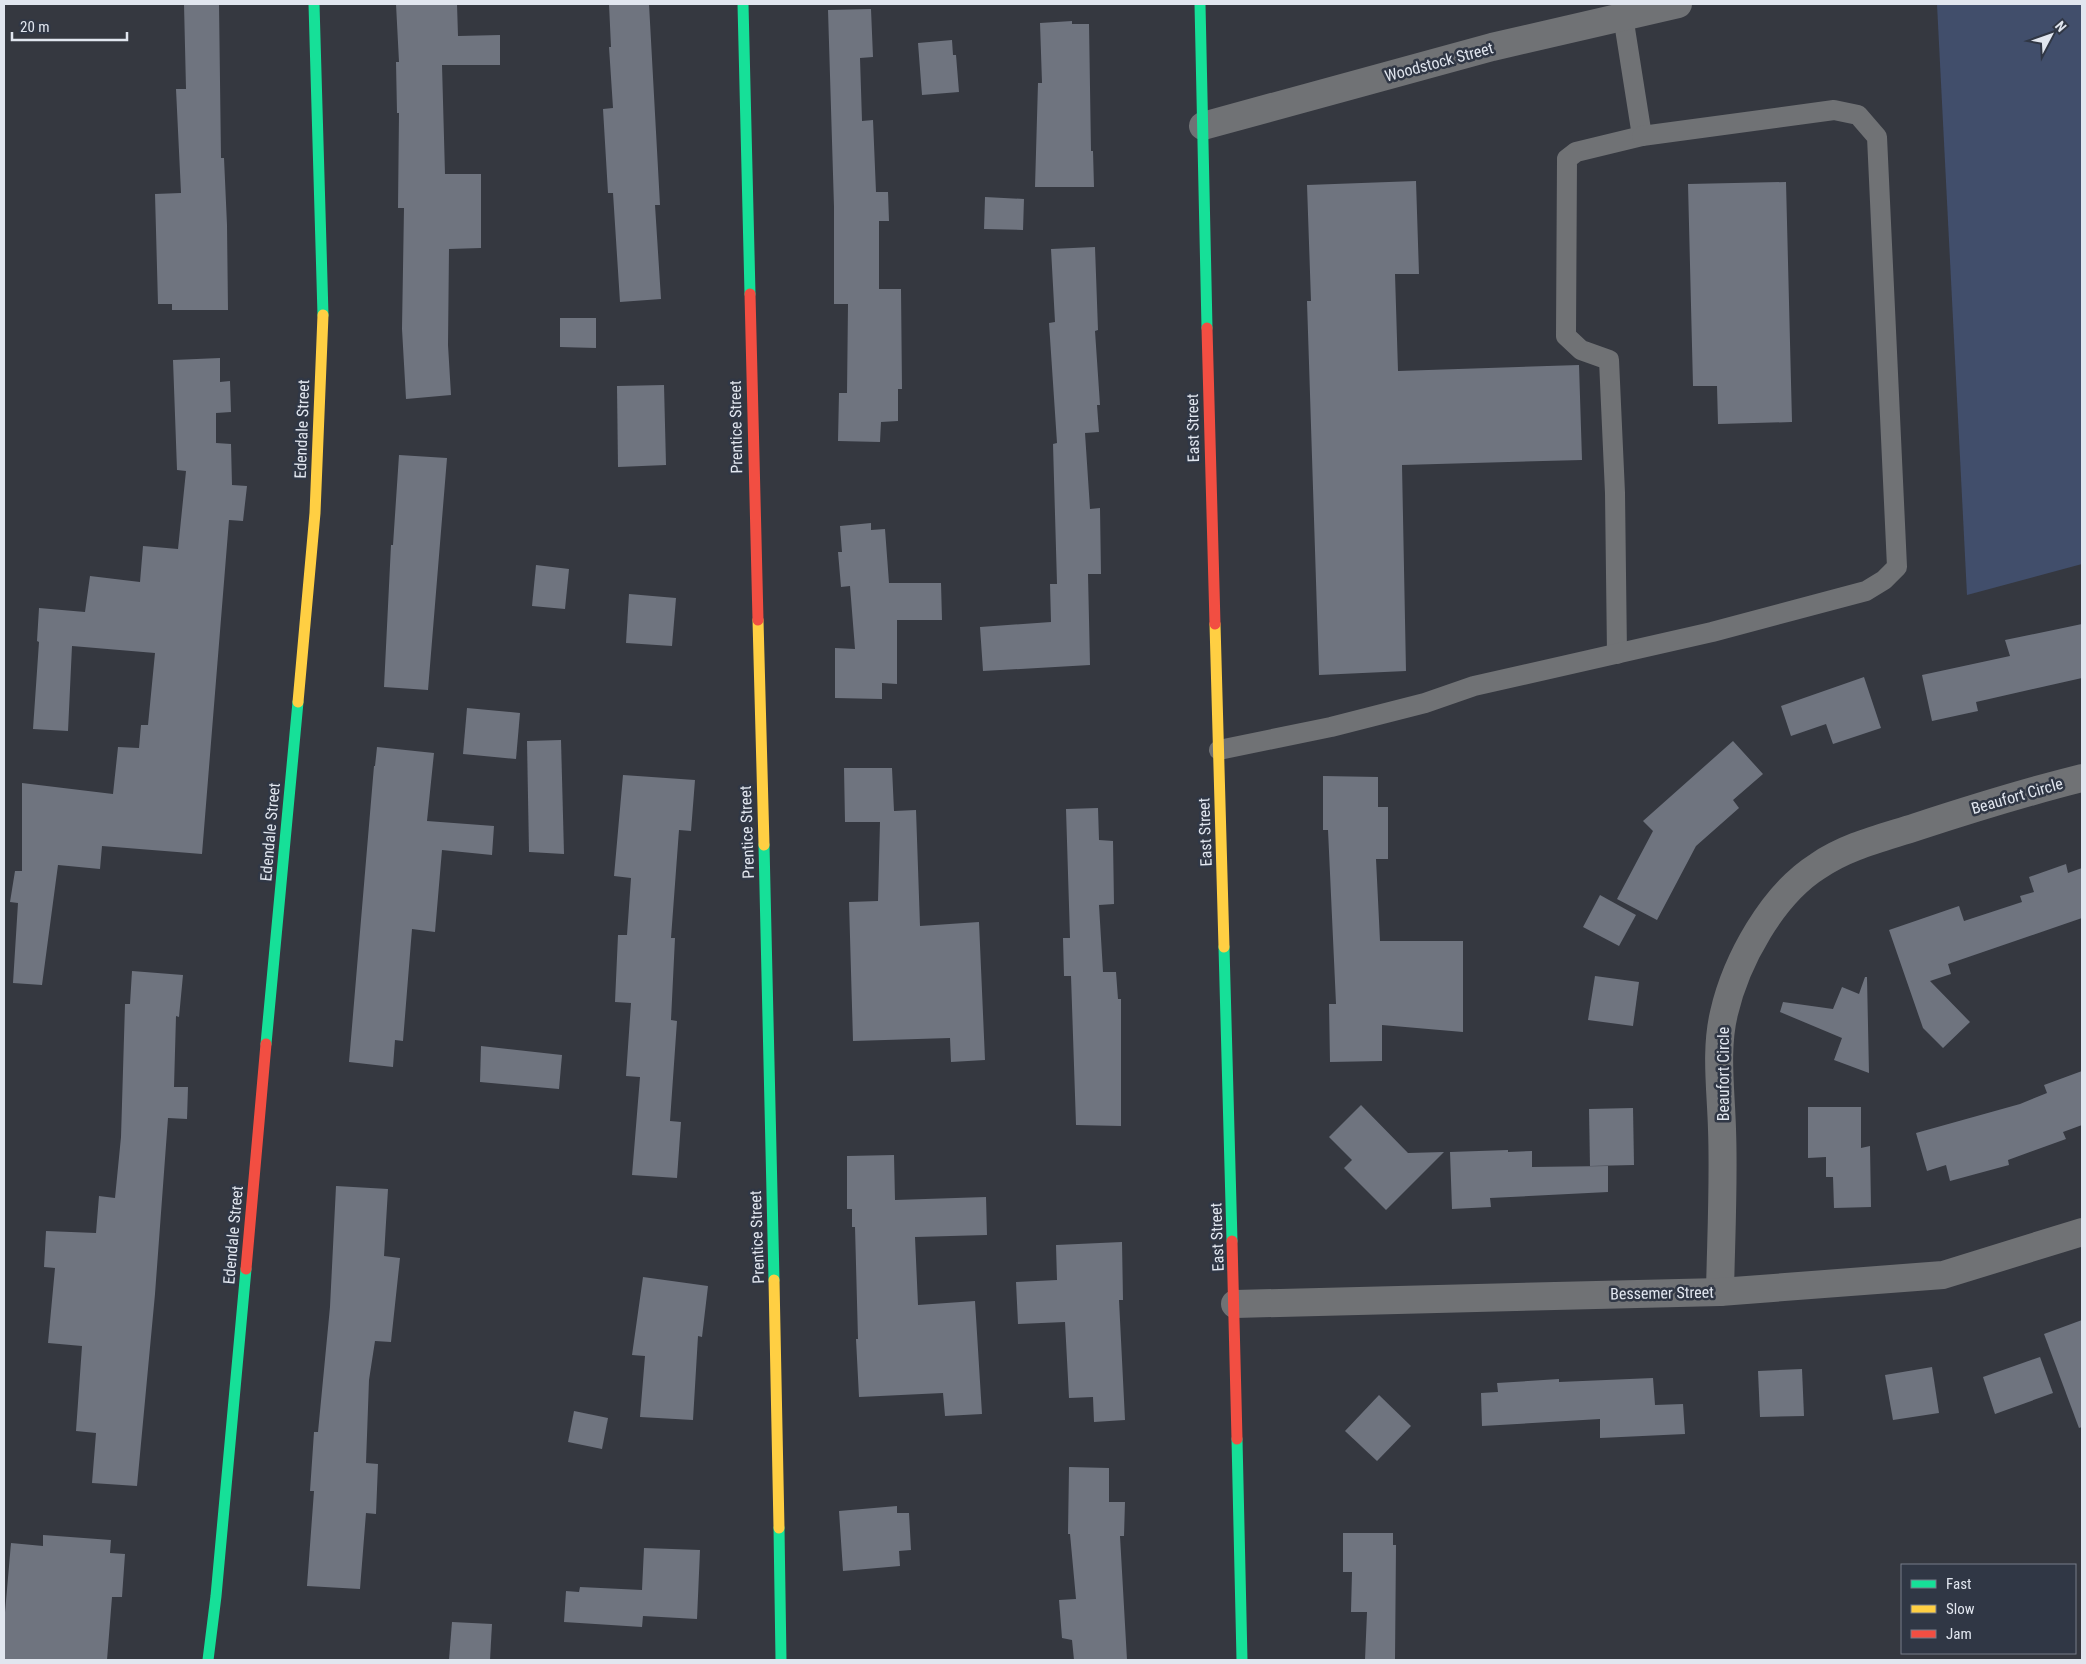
<svg xmlns="http://www.w3.org/2000/svg" width="2086" height="1664" viewBox="0 0 2086 1664" font-family="'Roboto Condensed',sans-serif">
<rect width="100%" height="100%" fill="#353840"/>
<path fill="#414e6b" d="M 1937,4 L 2082,4 L 2082,564 L 1967,595 Z"/>
<g fill="#6f747f">
<path d="M 184,4 L 219,4 L 221,158 L 224,158 L 227,225 L 228,310 L 172,310 L 172,304 L 158,304 L 155,194 L 181,193 L 176,89 L 186,89 Z"/>
<path d="M 396,4 L 457,4 L 458,36 L 500,35 L 500,65 L 442,65 L 445,174 L 481,174 L 481,248 L 449,249 L 448,345 L 451,395 L 406,399 L 402,329 L 404,208 L 398,208 L 399,113 L 397,113 L 396,62 L 399,62 Z"/>
<path d="M 609,4 L 649,4 L 660,205 L 655,205 L 661,299 L 620,302 L 613,193 L 608,193 L 603,109 L 613,108 L 609,47 L 611,47 Z"/>
<path d="M 871,9 L 873,57 L 860,58 L 862,121 L 873,120 L 876,192 L 888,192 L 889,221 L 879,221 L 879,289 L 901,289 L 902,389 L 898,389 L 898,421 L 881,422 L 880,442 L 838,441 L 839,393 L 847,393 L 848,304 L 834,304 L 834,207 L 828,10 Z"/>
<path d="M 1072,21 L 1072,24 L 1089,24 L 1091,151 L 1093,151 L 1094,187 L 1035,187 L 1038,83 L 1042,83 L 1040,23 Z"/>
<path d="M 952,40 L 953,55 L 956,55 L 959,92 L 922,95 L 918,43 Z"/>
<path d="M 1416,181 L 1419,274 L 1395,274 L 1398,371 L 1579,365 L 1582,460 L 1402,465 L 1406,671 L 1319,675 L 1307,301 L 1311,301 L 1307,185 Z"/>
<path d="M 1786,182 L 1792,422 L 1718,424 L 1717,386 L 1693,386 L 1688,184 Z"/>
<path d="M 985,197 L 1024,199 L 1023,230 L 984,229 Z"/>
<path d="M 1095,247 L 1098,330 L 1095,331 L 1100,405 L 1097,405 L 1099,432 L 1085,433 L 1090,509 L 1100,508 L 1101,574 L 1088,574 L 1090,665 L 983,671 L 980,627 L 1051,622 L 1050,584 L 1057,584 L 1053,444 L 1057,443 L 1049,323 L 1055,322 L 1051,249 Z"/>
<path d="M 560,318 L 596,318 L 596,348 L 560,347 Z"/>
<path d="M 220,358 L 220,382 L 230,381 L 231,412 L 216,413 L 216,443 L 231,444 L 232,485 L 247,486 L 243,521 L 229,520 L 202,854 L 102,846 L 100,869 L 58,865 L 42,985 L 13,983 L 18,903 L 10,902 L 15,871 L 22,871 L 22,783 L 113,794 L 118,747 L 139,748 L 141,725 L 148,725 L 155,653 L 72,646 L 68,731 L 33,729 L 39,642 L 37,641 L 39,608 L 85,612 L 90,576 L 140,582 L 143,546 L 178,549 L 186,471 L 177,470 L 173,360 Z"/>
<path d="M 664,385 L 666,465 L 618,467 L 617,386 Z"/>
<path d="M 399,455 L 447,458 L 428,690 L 384,687 L 391,545 L 393,545 Z"/>
<path d="M 871,523 L 871,530 L 885,529 L 889,583 L 941,583 L 942,620 L 897,620 L 897,684 L 882,683 L 882,699 L 835,698 L 835,648 L 855,649 L 850,586 L 841,587 L 838,552 L 842,552 L 840,526 Z"/>
<path d="M 536,565 L 569,569 L 565,609 L 532,606 Z"/>
<path d="M 629,594 L 676,598 L 672,646 L 626,643 Z"/>
<path d="M 2082,624 L 2082,678 L 1976,702 L 1978,711 L 1932,721 L 1922,675 L 2010,656 L 2005,640 Z"/>
<path d="M 1864,677 L 1881,728 L 1833,744 L 1826,724 L 1791,736 L 1781,706 Z"/>
<path d="M 467,708 L 520,713 L 516,759 L 463,754 Z"/>
<path d="M 561,740 L 564,854 L 529,852 L 527,741 Z"/>
<path d="M 1733,741 L 1763,774 L 1733,800 L 1739,808 L 1696,846 L 1657,920 L 1617,899 L 1653,831 L 1643,821 Z"/>
<path d="M 377,747 L 434,753 L 427,821 L 494,826 L 492,855 L 442,850 L 435,932 L 412,929 L 403,1041 L 395,1040 L 393,1067 L 349,1062 L 374,766 L 375,766 Z"/>
<path d="M 844,768 L 892,768 L 894,811 L 916,810 L 920,926 L 979,922 L 985,1060 L 951,1062 L 950,1038 L 853,1041 L 849,902 L 878,901 L 880,822 L 845,822 Z"/>
<path d="M 623,775 L 695,780 L 691,831 L 679,830 L 671,938 L 675,938 L 671,1020 L 677,1021 L 670,1121 L 681,1122 L 677,1178 L 632,1175 L 640,1077 L 626,1076 L 631,1003 L 615,1002 L 618,935 L 627,935 L 631,878 L 614,876 Z"/>
<path d="M 1323,776 L 1378,777 L 1378,807 L 1388,807 L 1388,859 L 1376,859 L 1380,941 L 1463,941 L 1463,1032 L 1382,1025 L 1382,1061 L 1330,1062 L 1329,1004 L 1336,1004 L 1328,830 L 1323,830 Z"/>
<path d="M 1098,808 L 1099,840 L 1113,841 L 1114,904 L 1099,905 L 1103,972 L 1116,972 L 1118,999 L 1121,999 L 1121,1126 L 1076,1125 L 1071,976 L 1064,976 L 1063,938 L 1070,938 L 1066,809 Z"/>
<path d="M 2066,864 L 2068,873 L 2082,868 L 2082,918 L 1948,964 L 1951,974 L 1930,981 L 1970,1022 L 1943,1048 L 1923,1028 L 1889,930 L 1959,906 L 1964,921 L 2022,902 L 2020,896 L 2034,892 L 2029,877 Z"/>
<path d="M 1600,895 L 1636,915 L 1619,946 L 1583,927 Z"/>
<path d="M 132,971 L 183,975 L 179,1017 L 176,1016 L 174,1087 L 188,1087 L 187,1119 L 168,1118 L 155,1294 L 137,1486 L 92,1483 L 96,1433 L 76,1431 L 82,1346 L 48,1343 L 55,1268 L 44,1267 L 46,1231 L 96,1233 L 99,1196 L 115,1198 L 121,1137 L 125,1004 L 130,1004 Z"/>
<path d="M 1595,976 L 1639,982 L 1633,1026 L 1588,1020 Z"/>
<path d="M 1865,977 L 1867,977 L 1869,1073 L 1834,1060 L 1842,1038 L 1780,1012 L 1783,1002 L 1833,1009 L 1842,987 L 1859,994 Z"/>
<path d="M 481,1046 L 562,1055 L 559,1089 L 480,1082 Z"/>
<path d="M 2082,1071 L 2082,1125 L 2063,1132 L 2066,1139 L 2008,1160 L 2009,1165 L 1950,1181 L 1946,1165 L 1927,1171 L 1916,1133 L 2020,1104 L 2047,1093 L 2044,1085 Z"/>
<path d="M 1361,1105 L 1408,1153 L 1444,1152 L 1386,1210 L 1344,1168 L 1352,1160 L 1329,1137 Z"/>
<path d="M 1808,1107 L 1861,1107 L 1861,1148 L 1870,1146 L 1871,1207 L 1834,1208 L 1833,1177 L 1826,1177 L 1826,1157 L 1808,1158 Z"/>
<path d="M 1633,1108 L 1634,1165 L 1590,1166 L 1589,1109 Z"/>
<path d="M 1508,1150 L 1508,1152 L 1532,1151 L 1532,1167 L 1608,1166 L 1608,1192 L 1490,1198 L 1491,1207 L 1452,1209 L 1450,1152 Z"/>
<path d="M 894,1155 L 895,1200 L 986,1197 L 987,1235 L 915,1237 L 918,1305 L 975,1301 L 982,1414 L 945,1416 L 943,1393 L 859,1397 L 856,1339 L 858,1339 L 855,1227 L 852,1227 L 852,1209 L 847,1209 L 847,1156 Z"/>
<path d="M 336,1186 L 388,1189 L 384,1256 L 400,1258 L 391,1342 L 375,1341 L 369,1380 L 366,1463 L 378,1464 L 376,1514 L 366,1513 L 360,1589 L 307,1586 L 314,1491 L 310,1491 L 314,1432 L 318,1432 L 330,1307 Z"/>
<path d="M 1122,1242 L 1123,1300 L 1119,1300 L 1125,1420 L 1094,1422 L 1093,1397 L 1069,1398 L 1065,1322 L 1018,1324 L 1016,1282 L 1057,1280 L 1056,1245 Z"/>
<path d="M 643,1277 L 708,1286 L 702,1337 L 698,1336 L 693,1420 L 640,1417 L 645,1356 L 632,1355 Z"/>
<path d="M 2082,1320 L 2082,1427 L 2079,1428 L 2044,1334 Z"/>
<path d="M 2040,1357 L 2053,1393 L 1995,1414 L 1983,1377 Z"/>
<path d="M 1932,1367 L 1939,1413 L 1893,1420 L 1885,1375 Z"/>
<path d="M 1802,1369 L 1804,1416 L 1760,1417 L 1758,1371 Z"/>
<path d="M 1653,1378 L 1655,1405 L 1683,1404 L 1685,1434 L 1600,1438 L 1600,1419 L 1482,1426 L 1481,1393 L 1498,1392 L 1497,1383 L 1559,1379 L 1559,1382 Z"/>
<path d="M 1379,1395 L 1411,1426 L 1377,1461 L 1345,1431 Z"/>
<path d="M 574,1411 L 608,1418 L 602,1449 L 568,1442 Z"/>
<path d="M 1069,1467 L 1109,1468 L 1109,1502 L 1125,1502 L 1124,1536 L 1120,1536 L 1127,1660 L 1074,1660 L 1072,1640 L 1062,1638 L 1059,1600 L 1076,1599 L 1070,1534 L 1068,1534 Z"/>
<path d="M 897,1506 L 897,1513 L 909,1513 L 911,1550 L 899,1551 L 900,1566 L 843,1571 L 839,1511 Z"/>
<path d="M 1343,1533 L 1393,1533 L 1393,1545 L 1396,1545 L 1395,1660 L 1365,1660 L 1367,1612 L 1351,1612 L 1352,1572 L 1343,1572 Z"/>
<path d="M 43,1535 L 111,1540 L 110,1553 L 125,1554 L 122,1597 L 112,1597 L 107,1660 L 4,1660 L 4,1624 L 11,1543 L 43,1546 Z"/>
<path d="M 644,1548 L 700,1550 L 697,1619 L 643,1616 L 642,1627 L 564,1622 L 566,1591 L 579,1592 L 580,1587 L 642,1590 Z"/>
<path d="M 452,1622 L 492,1624 L 490,1660 L 449,1660 Z"/>
</g>
<g fill="none" stroke-linecap="round" stroke-linejoin="round">
<g stroke="#707275" stroke-width="20">
<path d="M 1617,654 L 1615,493 L 1609,360 L 1581,350 L 1566,336 L 1567,159 L 1576,152 L 1642,136 L 1623,16"/>
<path d="M 1219,750 L 1331,727 L 1425,703 L 1474,686 L 1712,632 L 1866,591 L 1884,580 L 1897,567 L 1877,137 L 1858,115 L 1834,110 L 1642,136"/>
</g>
<g stroke="#707275" stroke-width="28">
<path d="M 1203,126 L 1492,47 L 1678,4"/>
<path d="M 1720,1292 C 1721,1238 1724,1183 1722,1129 C 1721,1091 1715,1050 1724,1013 C 1736,961 1772,895 1818,866 C 1847,846 1882,838 1916,827 C 1971,809 2026,792 2082,778"/>
<path d="M 1235,1304 L 1720,1292 L 1943,1275 L 2082,1232"/>
</g>
<g stroke="#16e098" stroke-width="11">
<path d="M 314,4 L 323,315"/>
<path d="M 743,4 L 750,294"/>
<path d="M 1200,4 L 1207,328"/>
<path d="M 764,845 L 774,1280"/>
<path d="M 1224,947 L 1232,1241"/>
<path d="M 266,1044 L 298,702"/>
<path d="M 1237,1439 L 1242,1660"/>
<path d="M 779,1528 L 781,1660"/>
<path d="M 208,1660 L 216,1596 L 246,1269"/>
</g>
<g stroke="#ffcf43" stroke-width="11">
<path d="M 758,620 L 764,845"/>
<path d="M 1215,624 L 1224,947"/>
<path d="M 298,702 L 315,513 L 323,315"/>
<path d="M 774,1280 L 779,1528"/>
</g>
<g stroke="#f24e42" stroke-width="11">
<path d="M 750,294 L 758,620"/>
<path d="M 1207,328 L 1215,624"/>
<path d="M 1232,1241 L 1237,1439"/>
<path d="M 246,1269 L 266,1044"/>
</g>
</g>
<g text-anchor="middle" dominant-baseline="central" stroke-width="5" stroke-linejoin="round" paint-order="stroke">
<g font-size="16" fill="#e1e6ef" stroke="#303745">
<text transform="translate(1439 62) rotate(-15)">Woodstock Street</text>
<text transform="translate(736 427) rotate(-91)">Prentice Street</text>
<text transform="translate(1193 428) rotate(-91)">East Street</text>
<text transform="translate(302 429) rotate(-88)">Edendale Street</text>
<text transform="translate(2017 796) rotate(-16)">Beaufort Circle</text>
<text transform="translate(270 832) rotate(-85)">Edendale Street</text>
<text transform="translate(747 832) rotate(-92)">Prentice Street</text>
<text transform="translate(1205 832) rotate(-92)">East Street</text>
<text transform="translate(1723 1074) rotate(-90)">Beaufort Circle</text>
<text transform="translate(233 1235) rotate(-85)">Edendale Street</text>
<text transform="translate(757 1237) rotate(-92)">Prentice Street</text>
<text transform="translate(1217 1237) rotate(-92)">East Street</text>
<text transform="translate(1662 1293) rotate(-1)">Bessemer Street</text>
</g>
</g>
<rect width="2086" height="1664" fill="none" stroke="#e1e6ef" stroke-width="10"/>
<rect x="1901" y="1564" width="175" height="90" fill="#303745" stroke="#777d89"/>
<rect x="1911" y="1580" width="25" height="8" fill="#16e098" stroke="#777d89"/>
<text x="1946" y="1589" font-size="15" fill="#e1e6ef">Fast</text>
<rect x="1911" y="1605" width="25" height="8" fill="#ffcf43" stroke="#777d89"/>
<text x="1946" y="1614" font-size="15" fill="#e1e6ef">Slow</text>
<rect x="1911" y="1630" width="25" height="8" fill="#f24e42" stroke="#777d89"/>
<text x="1946" y="1639" font-size="15" fill="#e1e6ef">Jam</text>
<g transform="translate(2051 35) rotate(49)" stroke="#303745" stroke-width="4" paint-order="stroke">
<path d="M0-4L9 19L0 12L-9 19Z" fill="#e1e6ef"/>
<text y="-8" font-size="14" font-weight="bold" text-anchor="middle" fill="#e1e6ef">N</text>
</g>
<path d="M12 32v8h115v-8" fill="none" stroke="#e1e6ef" stroke-width="2.5"/>
<text x="20" y="32" font-size="15" fill="#e1e6ef" stroke="#303745" stroke-width="4" paint-order="stroke">20 m</text>
</svg>
